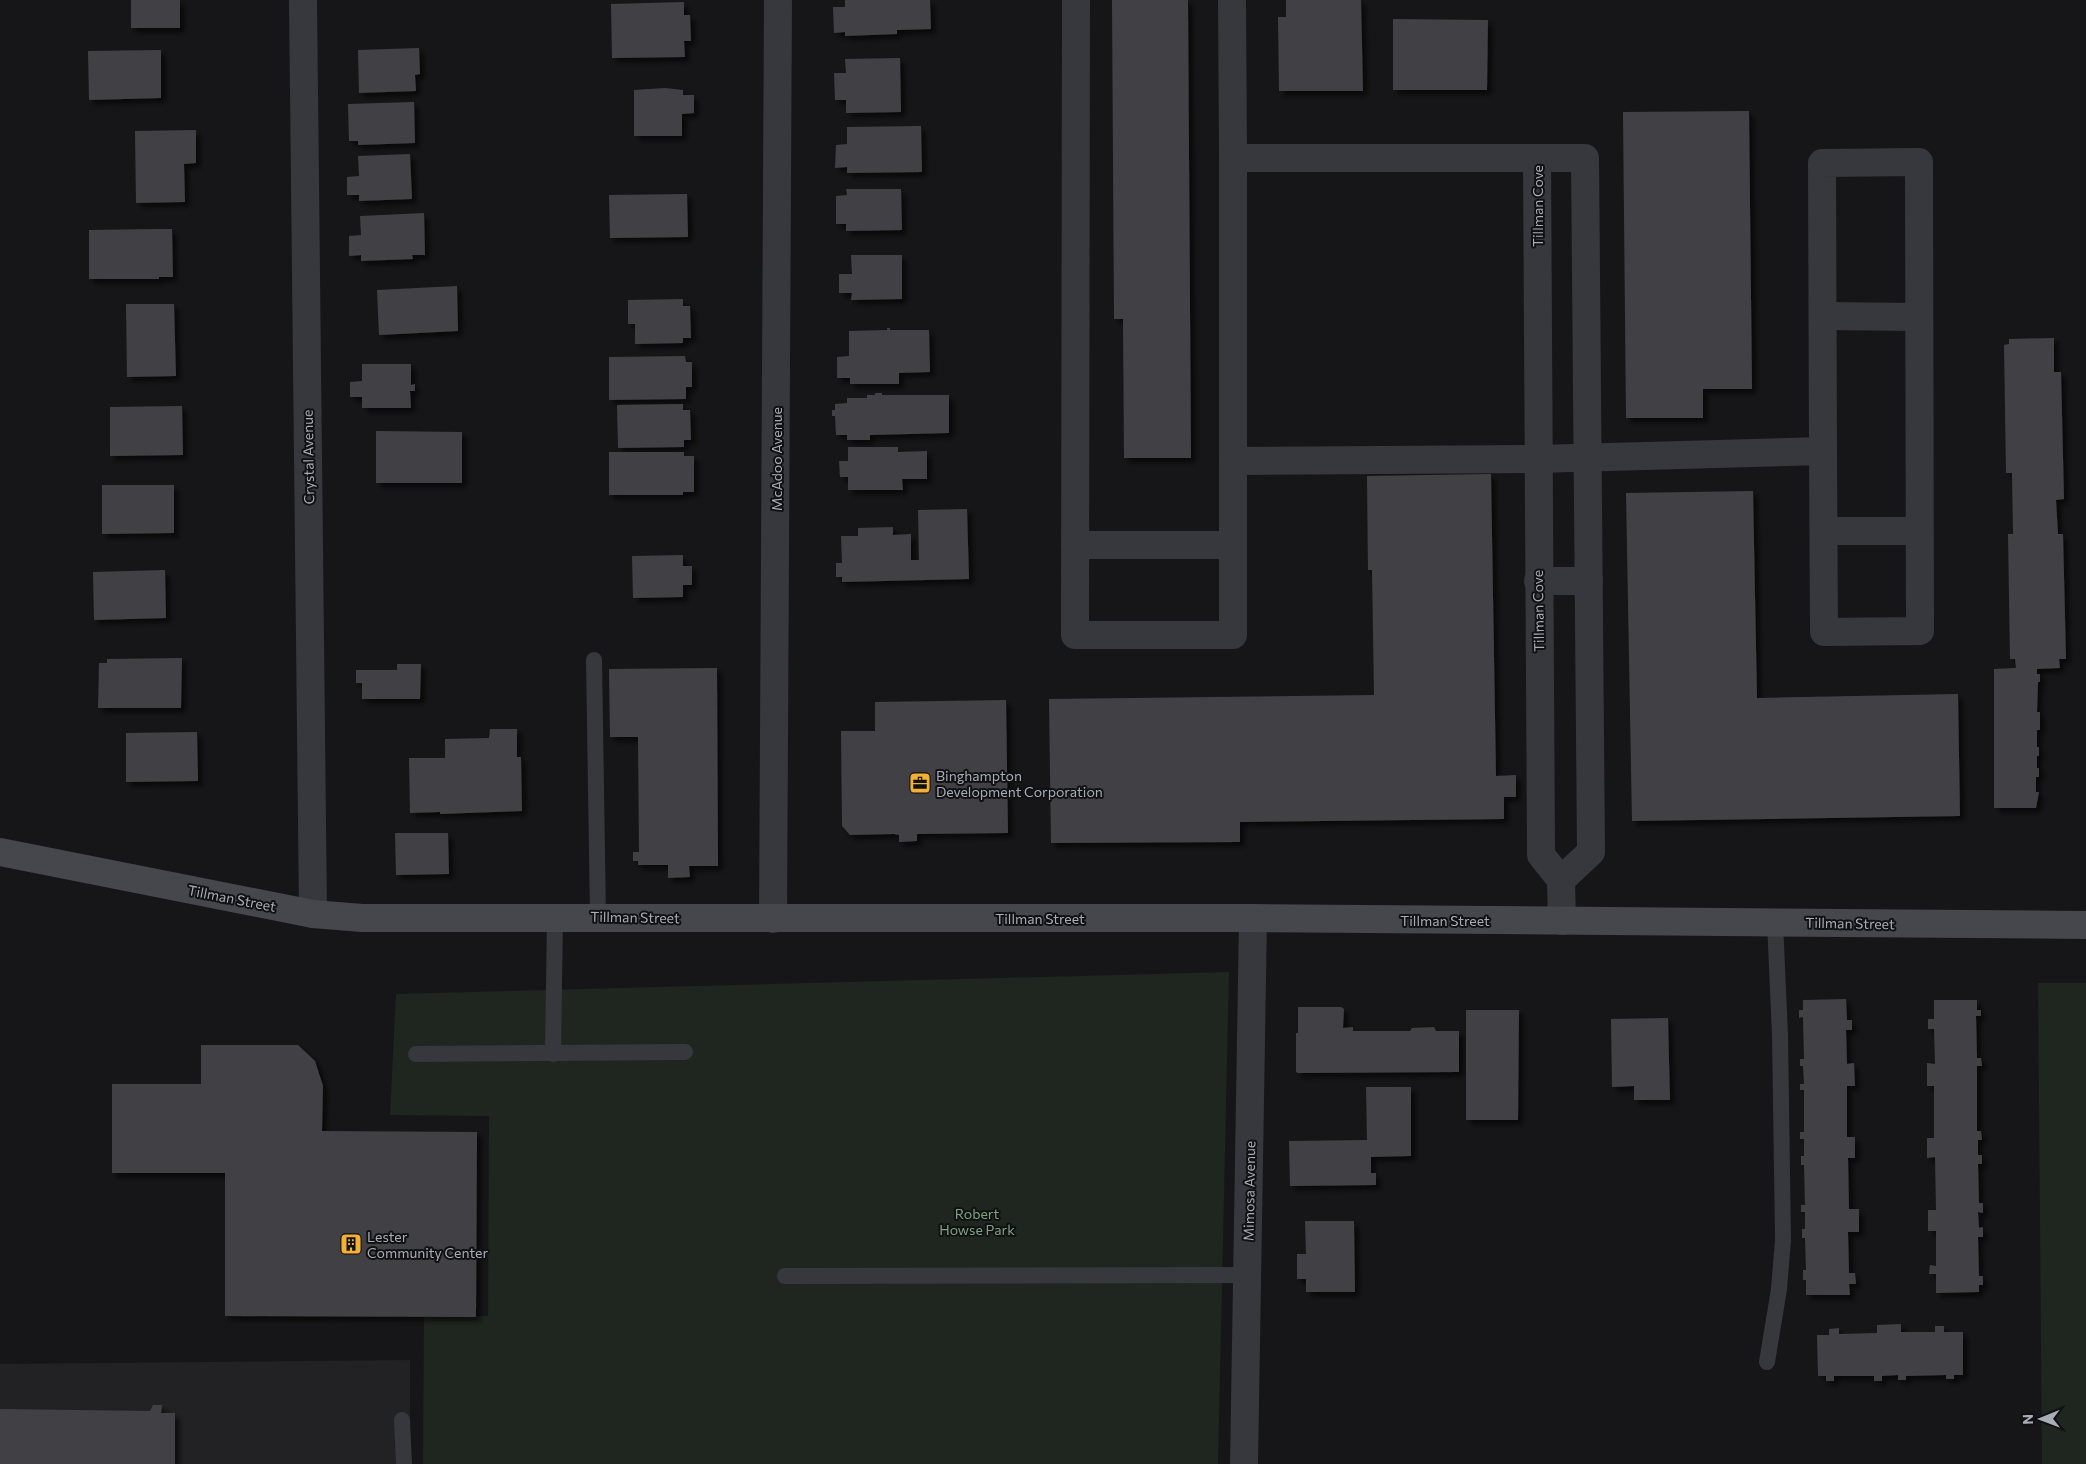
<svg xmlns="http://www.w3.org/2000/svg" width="2086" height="1464" viewBox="0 0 2086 1464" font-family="Commissioner,sans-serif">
<defs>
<filter id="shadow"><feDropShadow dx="4.5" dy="4.5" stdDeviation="2.5" flood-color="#0009"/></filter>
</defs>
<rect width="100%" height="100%" fill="#161618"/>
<path fill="#222225" d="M 410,1360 L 410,1464 L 0,1464 L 0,1364 Z"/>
<g fill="#1e261f">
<path d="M 1229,972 L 1218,1464 L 423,1464 L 424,1316 L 488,1316 L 489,1116 L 390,1115 L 396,994 Z"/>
<path d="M 2038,983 L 2086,983 L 2086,1464 L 2042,1464 Z"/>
</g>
<g fill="#404145" filter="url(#shadow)">
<rect x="131" y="0" width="49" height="28"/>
<path d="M 845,0 L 930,0 L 931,29 L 897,30 L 897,34 L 845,36 L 845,32 L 834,33 L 833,7 L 845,7 Z"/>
<path d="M 1112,0 L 1188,0 L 1191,458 L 1124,458 L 1123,319 L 1114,319 Z"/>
<path d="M 1286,0 L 1361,0 L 1363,91 L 1279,91 L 1278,17 L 1286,17 Z"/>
<path d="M 684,2 L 684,15 L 690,15 L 691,41 L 684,41 L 685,57 L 612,58 L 611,4 Z"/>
<path d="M 1393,19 L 1488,20 L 1487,90 L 1393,90 Z"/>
<path d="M 419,48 L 420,74 L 415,75 L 416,91 L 359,93 L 358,50 Z"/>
<path d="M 161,50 L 161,98 L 89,100 L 88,51 Z"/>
<path d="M 900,58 L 901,112 L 846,113 L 846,100 L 835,100 L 834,73 L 846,73 L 845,59 Z"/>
<path d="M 665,88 L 683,90 L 683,95 L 694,95 L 694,113 L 682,114 L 682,136 L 634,136 L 634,90 Z"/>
<path d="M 414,102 L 415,143 L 358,145 L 358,141 L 349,141 L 348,104 Z"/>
<path d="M 1749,111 L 1752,389 L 1703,389 L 1703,418 L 1626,418 L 1623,112 Z"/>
<path d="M 921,126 L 922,172 L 847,173 L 847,167 L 835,168 L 836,145 L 847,144 L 847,127 Z"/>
<path d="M 196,130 L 196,163 L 184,164 L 185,202 L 136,203 L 135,131 Z"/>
<path d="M 410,154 L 412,199 L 359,201 L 359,195 L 347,195 L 347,177 L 359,176 L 358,156 Z"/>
<path d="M 846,189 L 901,189 L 902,230 L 846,231 L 846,224 L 836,224 L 836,196 L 847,195 Z"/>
<path d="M 687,194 L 688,237 L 610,238 L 609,195 Z"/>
<path d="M 424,213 L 425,255 L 412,255 L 413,259 L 361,261 L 361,255 L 349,256 L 349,236 L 361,235 L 360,216 Z"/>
<path d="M 156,229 L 172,229 L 173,277 L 159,277 L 159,279 L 89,279 L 89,230 Z"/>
<path d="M 851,255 L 902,255 L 902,299 L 851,300 L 852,293 L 839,293 L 839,274 L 852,274 Z"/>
<path d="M 457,286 L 458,331 L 379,335 L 377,290 Z"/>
<path d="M 683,299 L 683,306 L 690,306 L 691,338 L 683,338 L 683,343 L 635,344 L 635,324 L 628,324 L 628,300 Z"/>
<path d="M 126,304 L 174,304 L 176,376 L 127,377 Z"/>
<path d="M 887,328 L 890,328 L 890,330 L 929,330 L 930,372 L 899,373 L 899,384 L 850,384 L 850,378 L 837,378 L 837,357 L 849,356 L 849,331 L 887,330 Z"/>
<path d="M 2054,338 L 2054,372 L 2061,372 L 2064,499 L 2056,500 L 2058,534 L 2063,534 L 2066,659 L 2059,659 L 2060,668 L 2037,669 L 2037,674 L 2040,674 L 2040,682 L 2038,682 L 2037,712 L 2040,712 L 2040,730 L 2037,730 L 2037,747 L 2039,747 L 2039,756 L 2037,756 L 2037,768 L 2039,768 L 2039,777 L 2036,777 L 2036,792 L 2039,792 L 2036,808 L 1994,808 L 1994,669 L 2016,668 L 2015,659 L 2010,659 L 2008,534 L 2013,534 L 2012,473 L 2006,473 L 2004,345 L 2009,344 L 2009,339 Z"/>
<path d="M 685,356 L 686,362 L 692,362 L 692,387 L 686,387 L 686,399 L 609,400 L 609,357 Z"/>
<path d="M 362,364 L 411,364 L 411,385 L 415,384 L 415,391 L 410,391 L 411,408 L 362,408 L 362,397 L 350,397 L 350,382 L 362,381 Z"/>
<path d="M 875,393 L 882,393 L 882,395 L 949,395 L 949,433 L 870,435 L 870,440 L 847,440 L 847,435 L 836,435 L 835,416 L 832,416 L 832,410 L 835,410 L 835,404 L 847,403 L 847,398 L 867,398 L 867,395 L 875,395 Z"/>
<path d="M 683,404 L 683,410 L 690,410 L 691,440 L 684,440 L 684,447 L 618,448 L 617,405 Z"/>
<path d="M 182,406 L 183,455 L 110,456 L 110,407 Z"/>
<path d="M 376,431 L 462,432 L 462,483 L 376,483 Z"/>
<path d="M 848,447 L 898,447 L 898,452 L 927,451 L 927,479 L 902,479 L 903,490 L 848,490 L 848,477 L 840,477 L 839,461 L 848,461 Z"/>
<path d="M 609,452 L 684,452 L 684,456 L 694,456 L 694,492 L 683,492 L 683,495 L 609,495 Z"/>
<path d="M 1491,474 L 1496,776 L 1516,775 L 1516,797 L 1504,797 L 1504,819 L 1240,822 L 1240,842 L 1051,843 L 1049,699 L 1374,695 L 1372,570 L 1368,570 L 1367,476 Z"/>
<path d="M 102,485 L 174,485 L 174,533 L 102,534 Z"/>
<path d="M 1753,491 L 1757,698 L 1958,694 L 1960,816 L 1632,821 L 1626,493 Z"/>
<path d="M 967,509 L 969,579 L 842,582 L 842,577 L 836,577 L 836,563 L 842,563 L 841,536 L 858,536 L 858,528 L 893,527 L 893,535 L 911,534 L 911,560 L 919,560 L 918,510 Z"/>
<path d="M 683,555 L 683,566 L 692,566 L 692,585 L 683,585 L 683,597 L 633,598 L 632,556 Z"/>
<path d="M 165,570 L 166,618 L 94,620 L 93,572 Z"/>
<path d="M 182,658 L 181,708 L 98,708 L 99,663 L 107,663 L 107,659 Z"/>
<path d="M 397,664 L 421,664 L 420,699 L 362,699 L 362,683 L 356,683 L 356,670 L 397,670 Z"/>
<path d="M 717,668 L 718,866 L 689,866 L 690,877 L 668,878 L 668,865 L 638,865 L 638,861 L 633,861 L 633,852 L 639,852 L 638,737 L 610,737 L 609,669 Z"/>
<path d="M 1006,700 L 1008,833 L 917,834 L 917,841 L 899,842 L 899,835 L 894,834 L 850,835 L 842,826 L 841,731 L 875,731 L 875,702 Z"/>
<path d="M 490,729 L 517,729 L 517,757 L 521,757 L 522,811 L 440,814 L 440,812 L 410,813 L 409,758 L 445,758 L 445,739 L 489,738 Z"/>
<path d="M 197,732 L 198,781 L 126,782 L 126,733 Z"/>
<path d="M 395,833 L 448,833 L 449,874 L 396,875 Z"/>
<path d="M 1846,999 L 1847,1020 L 1852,1020 L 1852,1030 L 1846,1030 L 1847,1064 L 1854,1063 L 1855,1086 L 1847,1086 L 1847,1137 L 1855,1137 L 1855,1158 L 1848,1158 L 1849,1209 L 1859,1209 L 1859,1232 L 1848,1232 L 1849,1273 L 1855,1273 L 1856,1284 L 1849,1284 L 1850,1295 L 1806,1295 L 1806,1280 L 1803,1280 L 1803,1270 L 1806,1270 L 1805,1238 L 1802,1238 L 1802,1229 L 1805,1229 L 1805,1212 L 1801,1212 L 1801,1205 L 1805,1205 L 1804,1165 L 1801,1165 L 1801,1156 L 1804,1156 L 1804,1139 L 1800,1139 L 1800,1132 L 1804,1132 L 1804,1090 L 1800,1090 L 1800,1084 L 1804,1084 L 1803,1066 L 1800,1066 L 1800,1059 L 1804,1059 L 1803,1017 L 1799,1018 L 1799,1010 L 1803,1010 L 1803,1000 Z"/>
<path d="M 1934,1000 L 1977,1000 L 1977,1010 L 1981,1010 L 1981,1016 L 1976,1016 L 1977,1058 L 1981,1058 L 1982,1066 L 1977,1066 L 1977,1131 L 1981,1131 L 1982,1140 L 1978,1140 L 1978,1155 L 1982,1155 L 1982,1164 L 1978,1164 L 1979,1203 L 1983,1203 L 1983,1213 L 1978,1212 L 1979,1228 L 1983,1227 L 1983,1237 L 1978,1237 L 1979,1276 L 1983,1276 L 1983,1285 L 1979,1285 L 1979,1292 L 1936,1293 L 1936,1274 L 1929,1274 L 1930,1265 L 1936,1266 L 1936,1231 L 1928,1231 L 1928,1210 L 1936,1210 L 1935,1157 L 1927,1158 L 1927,1138 L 1934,1138 L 1934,1086 L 1927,1086 L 1927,1063 L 1935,1064 L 1934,1029 L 1928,1029 L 1928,1019 L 1934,1019 Z"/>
<path d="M 1298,1007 L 1341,1007 L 1344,1009 L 1343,1028 L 1353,1027 L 1353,1031 L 1410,1031 L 1412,1028 L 1434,1027 L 1436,1031 L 1459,1031 L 1459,1072 L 1298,1073 L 1296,1072 L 1296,1033 L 1298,1033 Z"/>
<path d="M 1466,1010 L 1519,1010 L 1518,1120 L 1466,1120 Z"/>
<path d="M 1668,1018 L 1670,1100 L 1634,1100 L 1634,1086 L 1612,1087 L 1611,1019 Z"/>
<path d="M 201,1045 L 298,1045 L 315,1061 L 323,1086 L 322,1131 L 477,1132 L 476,1317 L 225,1316 L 225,1173 L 112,1173 L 112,1084 L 201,1084 Z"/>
<path d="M 1366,1087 L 1411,1087 L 1411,1156 L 1371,1157 L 1371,1173 L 1376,1173 L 1376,1185 L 1290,1186 L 1289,1141 L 1367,1140 Z"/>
<path d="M 1305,1221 L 1354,1221 L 1355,1292 L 1306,1292 L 1306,1279 L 1297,1279 L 1297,1254 L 1306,1254 Z"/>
<path d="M 1901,1324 L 1901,1332 L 1935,1332 L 1935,1326 L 1944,1326 L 1944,1332 L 1963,1332 L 1963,1375 L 1954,1375 L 1954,1379 L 1946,1379 L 1946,1375 L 1906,1376 L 1906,1380 L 1898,1380 L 1898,1375 L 1882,1376 L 1882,1381 L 1874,1381 L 1874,1376 L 1834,1376 L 1834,1381 L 1826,1381 L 1826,1376 L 1818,1376 L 1817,1335 L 1829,1335 L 1829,1329 L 1839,1328 L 1839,1334 L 1877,1333 L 1877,1325 Z"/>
<path d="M 153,1405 L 162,1405 L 161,1413 L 175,1413 L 175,1464 L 0,1464 L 0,1409 L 150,1411 Z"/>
</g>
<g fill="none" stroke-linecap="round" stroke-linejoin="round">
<g stroke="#37383d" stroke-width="16">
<path d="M 594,660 L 598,917"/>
<path d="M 416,1054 L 685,1052"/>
<path d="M 553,1054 L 555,917"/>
<path d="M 785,1276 L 1247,1275"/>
<path d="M 1767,1362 L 1779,1289 L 1783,1240 L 1780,1035 L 1775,922"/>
<path d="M 402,1420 L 404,1464"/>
</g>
<g stroke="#37383d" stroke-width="28">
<path d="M 303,0 L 313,914"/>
<path d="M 1076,0 L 1075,635 L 1233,635 L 1233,158 L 1585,158 L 1591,852 L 1561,880"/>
<path d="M 1232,0 L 1233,158"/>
<path d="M 1537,158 L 1541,855 L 1561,880 L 1562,921"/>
<path d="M 1823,316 L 1919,317"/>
<path d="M 1233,461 L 1537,459 L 1823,451 L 1824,632 L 1920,631 L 1919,162 L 1822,163 L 1823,451"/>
<path d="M 1824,531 L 1919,531"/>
<path d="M 1075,545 L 1233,545"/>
<path d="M 1538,581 L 1589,581"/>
<path d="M 773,919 L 778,0"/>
</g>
<path stroke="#37383d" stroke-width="28" d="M 1244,1464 L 1253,918"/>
<path stroke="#45474d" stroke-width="28" d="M 0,852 L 313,914 L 362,918 L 1253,918 L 2086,925"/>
</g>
<defs>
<g id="office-square" transform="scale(1.125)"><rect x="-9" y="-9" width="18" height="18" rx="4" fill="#f2b134" stroke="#111113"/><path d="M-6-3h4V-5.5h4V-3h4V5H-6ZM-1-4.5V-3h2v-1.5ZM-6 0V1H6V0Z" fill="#111"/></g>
<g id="building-square" transform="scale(1.125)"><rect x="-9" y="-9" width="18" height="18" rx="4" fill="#f2b134" stroke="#111113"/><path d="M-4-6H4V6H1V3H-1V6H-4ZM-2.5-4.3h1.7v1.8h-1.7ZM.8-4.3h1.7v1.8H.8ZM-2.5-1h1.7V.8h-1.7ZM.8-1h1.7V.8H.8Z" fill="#111"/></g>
</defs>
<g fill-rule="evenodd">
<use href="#office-square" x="920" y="783"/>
<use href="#building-square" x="351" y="1244"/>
</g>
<g text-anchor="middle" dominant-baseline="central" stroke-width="4" stroke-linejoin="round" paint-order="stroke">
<g font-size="14" fill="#a8adb8" stroke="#111113">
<text transform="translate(1537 206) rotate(-90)">Tillman Cove</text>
<text transform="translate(308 457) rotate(-91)">Crystal Avenue</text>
<text transform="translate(776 459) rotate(-90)">McAdoo Avenue</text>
<text transform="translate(1538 611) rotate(-91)">Tillman Cove</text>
<text transform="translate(232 898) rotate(11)">Tillman Street</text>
<text transform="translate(635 917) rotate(1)">Tillman Street</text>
<text x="1040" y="918">Tillman Street</text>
<text x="1445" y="920">Tillman Street</text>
<text transform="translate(1850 923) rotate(1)">Tillman Street</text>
<text transform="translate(1249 1191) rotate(-89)">Mimosa Avenue</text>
</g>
<g font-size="14" fill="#a8adb8" stroke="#111113" text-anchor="start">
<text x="936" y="775">Binghampton<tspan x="936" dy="16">Development Corporation</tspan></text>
<text x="367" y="1236">Lester<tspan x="367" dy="16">Community Center</tspan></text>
</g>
<g font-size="14" fill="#7fa381" stroke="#111113">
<text x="977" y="1213">Robert<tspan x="977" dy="16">Howse Park</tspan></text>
</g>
</g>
<g transform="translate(2041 1419) rotate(269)" stroke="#111113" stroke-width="4" paint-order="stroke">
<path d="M0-4L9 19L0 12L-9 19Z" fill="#a8adb8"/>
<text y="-8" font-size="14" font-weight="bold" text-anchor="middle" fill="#a8adb8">N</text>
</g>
</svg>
